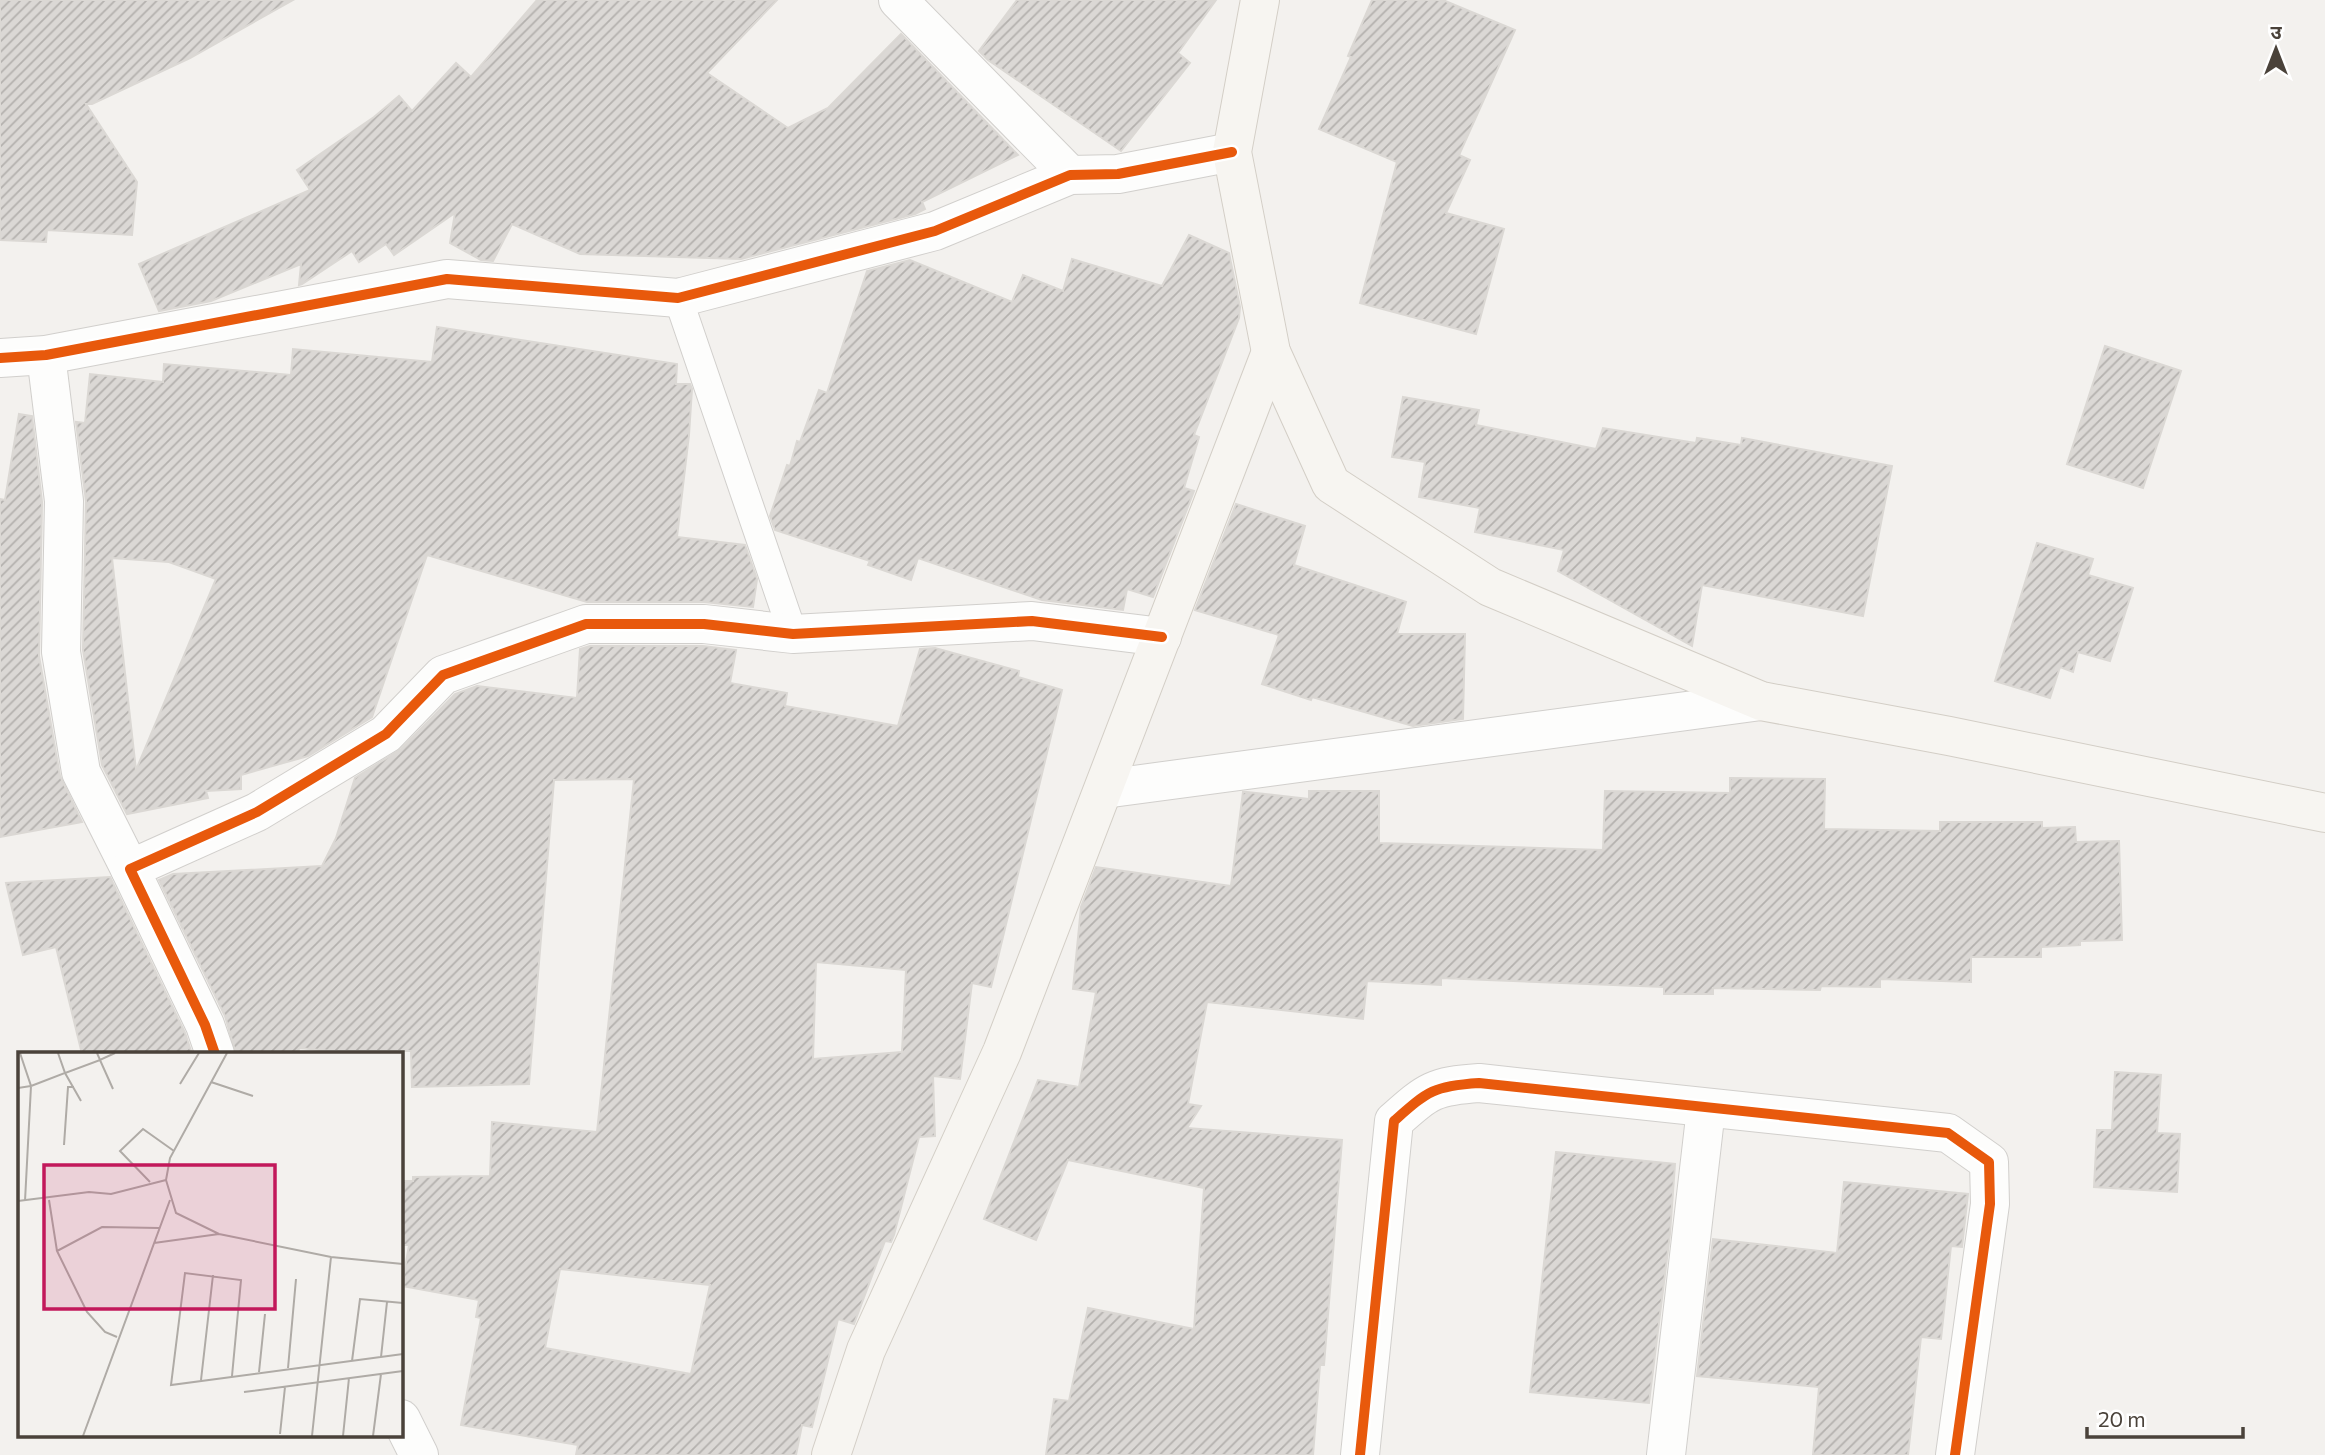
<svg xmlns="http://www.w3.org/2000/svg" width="2325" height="1455" viewBox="0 0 2325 1455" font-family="Commissioner,'Noto Sans Devanagari',sans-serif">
<defs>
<pattern id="building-hatch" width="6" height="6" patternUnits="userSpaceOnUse" patternTransform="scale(1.75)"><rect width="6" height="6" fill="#dbd8d5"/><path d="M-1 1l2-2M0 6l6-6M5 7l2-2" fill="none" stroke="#b4b1ae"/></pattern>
</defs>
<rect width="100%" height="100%" fill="#f3f1ee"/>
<g fill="url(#building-hatch)" stroke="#dbd8d4" stroke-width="2" fill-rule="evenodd">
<path d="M 0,0 L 293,0 L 190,58 L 92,104 L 86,104 L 137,182 L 132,235 L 47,230 L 46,242 L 0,240 Z"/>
<path d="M 537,0 L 777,0 L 707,73 L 788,128 L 828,108 L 901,34 L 1018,155 L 922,202 L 925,209 L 915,214 L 741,259 L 580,254 L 512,224 L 493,261 L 481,260 L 450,243 L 455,213 L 394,255 L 386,244 L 359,262 L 352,251 L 302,284 L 299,285 L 301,264 L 211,301 L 159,311 L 139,264 L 310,190 L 297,170 L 374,117 L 399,96 L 412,111 L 456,63 L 471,77 Z"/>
<path d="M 1017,0 L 1216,0 L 1178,53 L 1190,63 L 1121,151 L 988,60 L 979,51 Z"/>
<path d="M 1372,0 L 1443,0 L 1515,30 L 1459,155 L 1470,160 L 1446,213 L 1504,229 L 1476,334 L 1360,303 L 1397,162 L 1319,129 L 1351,57 L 1348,56 Z"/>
<path d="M 1189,235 L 1229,253 L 1240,307 L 1239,318 L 1194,435 L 1199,437 L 1184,488 L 1194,491 L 1153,597 L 1127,589 L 1123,610 L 1042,600 L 918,558 L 911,580 L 868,565 L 870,561 L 775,530 L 770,516 L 787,465 L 790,466 L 797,441 L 800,442 L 819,390 L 827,393 L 867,271 L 910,260 L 1012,302 L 1023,275 L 1063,291 L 1072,259 L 1162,286 Z"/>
<path d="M 437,327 L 677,364 L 676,384 L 690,384 L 692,389 L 689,435 L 677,537 L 745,545 L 757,579 L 753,607 L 704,602 L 587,602 L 427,555 L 372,717 L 308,756 L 241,775 L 241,789 L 206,791 L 208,798 L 127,814 L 102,765 L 83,650 L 86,501 L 76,422 L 85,423 L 90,374 L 163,382 L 164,364 L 291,375 L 293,349 L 432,362 ZM 112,558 L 169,562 L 216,579 L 136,770 Z"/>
<path d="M 2105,346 L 2181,371 L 2143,488 L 2067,464 Z"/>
<path d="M 1403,397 L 1479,410 L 1476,425 L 1596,449 L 1603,428 L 1696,443 L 1697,438 L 1741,445 L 1742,438 L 1892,466 L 1863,616 L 1702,585 L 1692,646 L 1558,571 L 1564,550 L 1475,532 L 1480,508 L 1419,497 L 1425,462 L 1392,457 Z"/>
<path d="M 19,414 L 32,416 L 42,502 L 39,656 L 60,776 L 82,822 L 0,837 L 0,499 L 5,500 Z"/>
<path d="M 1236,504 L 1305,526 L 1294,565 L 1406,602 L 1397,634 L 1465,634 L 1463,719 L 1413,726 L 1312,697 L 1311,700 L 1262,684 L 1279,635 L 1195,610 Z"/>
<path d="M 2037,543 L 2093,559 L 2088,575 L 2133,588 L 2110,661 L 2078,652 L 2073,672 L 2060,667 L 2050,698 L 1995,681 Z"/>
<path d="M 590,646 L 703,646 L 736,650 L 730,683 L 787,693 L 785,706 L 898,726 L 920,649 L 935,648 L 1019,671 L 1018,677 L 1062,690 L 991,987 L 972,983 L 960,1079 L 933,1076 L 935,1136 L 919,1137 L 894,1235 L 891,1242 L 885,1241 L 854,1324 L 838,1319 L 812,1427 L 802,1425 L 796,1455 L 576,1455 L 578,1445 L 461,1425 L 481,1318 L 476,1317 L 479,1300 L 402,1286 L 409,1245 L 401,1245 L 401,1181 L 413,1181 L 413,1177 L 490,1176 L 492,1122 L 597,1132 L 634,779 L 554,780 L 529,1084 L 412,1087 L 411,1051 L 332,1051 L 299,1048 L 298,1054 L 236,1054 L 225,1016 L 159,880 L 173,874 L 322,866 L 336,838 L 355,778 L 401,749 L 455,694 L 477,686 L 577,698 L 580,649 ZM 816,962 L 906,970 L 902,1052 L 813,1059 ZM 560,1269 L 710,1285 L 691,1374 L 545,1348 Z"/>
<path d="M 1730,778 L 1825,779 L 1824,829 L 1940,831 L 1940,822 L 2042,822 L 2042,828 L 2075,827 L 2076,842 L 2119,841 L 2122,940 L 2080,941 L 2080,945 L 2041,947 L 2041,957 L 1971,957 L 1971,982 L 1880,979 L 1880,987 L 1821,986 L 1820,990 L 1713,988 L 1713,994 L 1664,994 L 1664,987 L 1487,980 L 1441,978 L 1441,985 L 1367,981 L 1363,1019 L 1207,1002 L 1188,1104 L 1201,1106 L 1187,1128 L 1342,1140 L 1324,1365 L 1320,1365 L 1313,1455 L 1046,1455 L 1054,1399 L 1069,1401 L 1088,1308 L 1194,1329 L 1204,1188 L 1068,1160 L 1036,1240 L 984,1219 L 1038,1080 L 1079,1087 L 1096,992 L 1073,989 L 1081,907 L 1096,867 L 1231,886 L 1243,792 L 1247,792 L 1309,799 L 1309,791 L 1379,791 L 1379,843 L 1603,850 L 1605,791 L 1730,793 Z"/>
<path d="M 110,877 L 185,1033 L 192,1054 L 82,1054 L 56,947 L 23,955 L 6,883 Z"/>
<path d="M 2115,1072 L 2161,1075 L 2157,1133 L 2180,1134 L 2177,1192 L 2094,1187 L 2097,1130 L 2112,1130 Z"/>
<path d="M 1556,1152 L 1675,1164 L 1670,1234 L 1649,1403 L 1530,1392 Z"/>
<path d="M 1844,1182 L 1968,1194 L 1962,1247 L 1951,1246 L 1941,1339 L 1921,1337 L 1908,1455 L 1813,1455 L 1819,1387 L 1697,1376 L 1713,1239 L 1837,1253 Z"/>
</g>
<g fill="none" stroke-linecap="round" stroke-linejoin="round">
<g stroke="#d1cfcc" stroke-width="30">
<path id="lane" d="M 678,298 L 793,634"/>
</g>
<g stroke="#d1cfcc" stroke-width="40">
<g id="street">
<path d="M 898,0 L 1070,175"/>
<path d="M 46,355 L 64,501 L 61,652 L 81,772 L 130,869"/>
<path d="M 0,358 L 46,355 L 447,279 L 678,298 L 935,231 L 1070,175 L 1118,174 L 1232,152"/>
<path d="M 1104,789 L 1761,701"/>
<path d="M 215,1054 L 205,1025 L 130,869 L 257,812 L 386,734 L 443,675 L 586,624 L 704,624 L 793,634 L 1032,621 L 1162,637"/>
<path d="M 401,1419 L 419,1455"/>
<path d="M 1360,1455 L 1394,1121 C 1428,1091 1433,1086 1479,1083 L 1948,1133 L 1989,1162 L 1990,1204 L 1955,1455"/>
<path d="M 1666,1455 L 1706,1109"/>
</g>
</g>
<g stroke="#d3cec6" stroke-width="40">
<g id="secondary">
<path d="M 1260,0 L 1232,152 L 1271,352 L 1331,484 L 1490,587 L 1761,701 L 1949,736 L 2325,813"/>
<path d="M 831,1455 L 866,1350 L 1002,1052 L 1271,352"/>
</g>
</g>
<use href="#lane" stroke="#fdfdfc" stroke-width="28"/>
<use href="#street" stroke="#fdfdfc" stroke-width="38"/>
<use href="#secondary" stroke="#f7f5f1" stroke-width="38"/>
<g stroke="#fff" stroke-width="15">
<g id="cycleway">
<path d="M 0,358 L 46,355 L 447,279 L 678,298 L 935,231 L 1070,175 L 1118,174 L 1232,152"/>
<path d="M 215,1054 L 205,1025 L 130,869 L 257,812 L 386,734 L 443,675 L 586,624 L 704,624 L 793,634 L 1032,621 L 1162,637"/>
<path d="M 1360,1455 L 1394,1121 C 1428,1091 1433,1086 1479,1083 L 1948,1133 L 1989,1162 L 1990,1204 L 1955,1455"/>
</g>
</g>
<use href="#cycleway" stroke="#e8590c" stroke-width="10"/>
</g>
<g transform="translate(18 1052)">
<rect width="385" height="385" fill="#f3f1ee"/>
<path fill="none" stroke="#afaba6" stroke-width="2" d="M 79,1 L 82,8 L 97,1M 209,1 L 152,106 L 148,128 L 158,161 L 201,182 L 313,205 L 385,212M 193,30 L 235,44M 162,32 L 181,1M 0,36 L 13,34 L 2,1M 63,49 L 47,21 L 82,8 L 95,37M 46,93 L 50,35 L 56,35M 132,130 L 102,99 L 125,77 L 156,99M 31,148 L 39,199M 0,149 L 71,140 L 93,142 L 148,128M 7,149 L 13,34 L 47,21 L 40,1M 136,191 L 201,182M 99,285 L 87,280 L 69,260 L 39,199 L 84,175 L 141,176M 363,305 L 369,250M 334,309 L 342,247 L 385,251M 270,316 L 278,227M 241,320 L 247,262M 214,324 L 223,228 L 167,221 L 153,333 L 385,302M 183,328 L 195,223M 226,340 L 385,319M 262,382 L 267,335M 65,384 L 152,148M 294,384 L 313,205M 325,384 L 331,326M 355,384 L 363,322"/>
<path fill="#c2185b" fill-opacity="0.15" stroke="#c2185b" stroke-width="3.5" d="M 26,113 L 257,113 L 257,257 L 26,257 Z"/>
<rect width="385" height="385" fill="none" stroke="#4a423a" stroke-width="3.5"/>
</g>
<g transform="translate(2276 49)" stroke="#ffffff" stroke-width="5" paint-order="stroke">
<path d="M0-5L12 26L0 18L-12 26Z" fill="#4a423a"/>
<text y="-10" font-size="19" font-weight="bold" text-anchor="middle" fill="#4a423a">उ</text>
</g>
<path d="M2087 1427v10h156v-10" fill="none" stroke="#4a423a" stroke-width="3.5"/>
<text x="2098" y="1427" font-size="21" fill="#4a423a" stroke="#ffffff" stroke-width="5" paint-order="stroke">20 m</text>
</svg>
